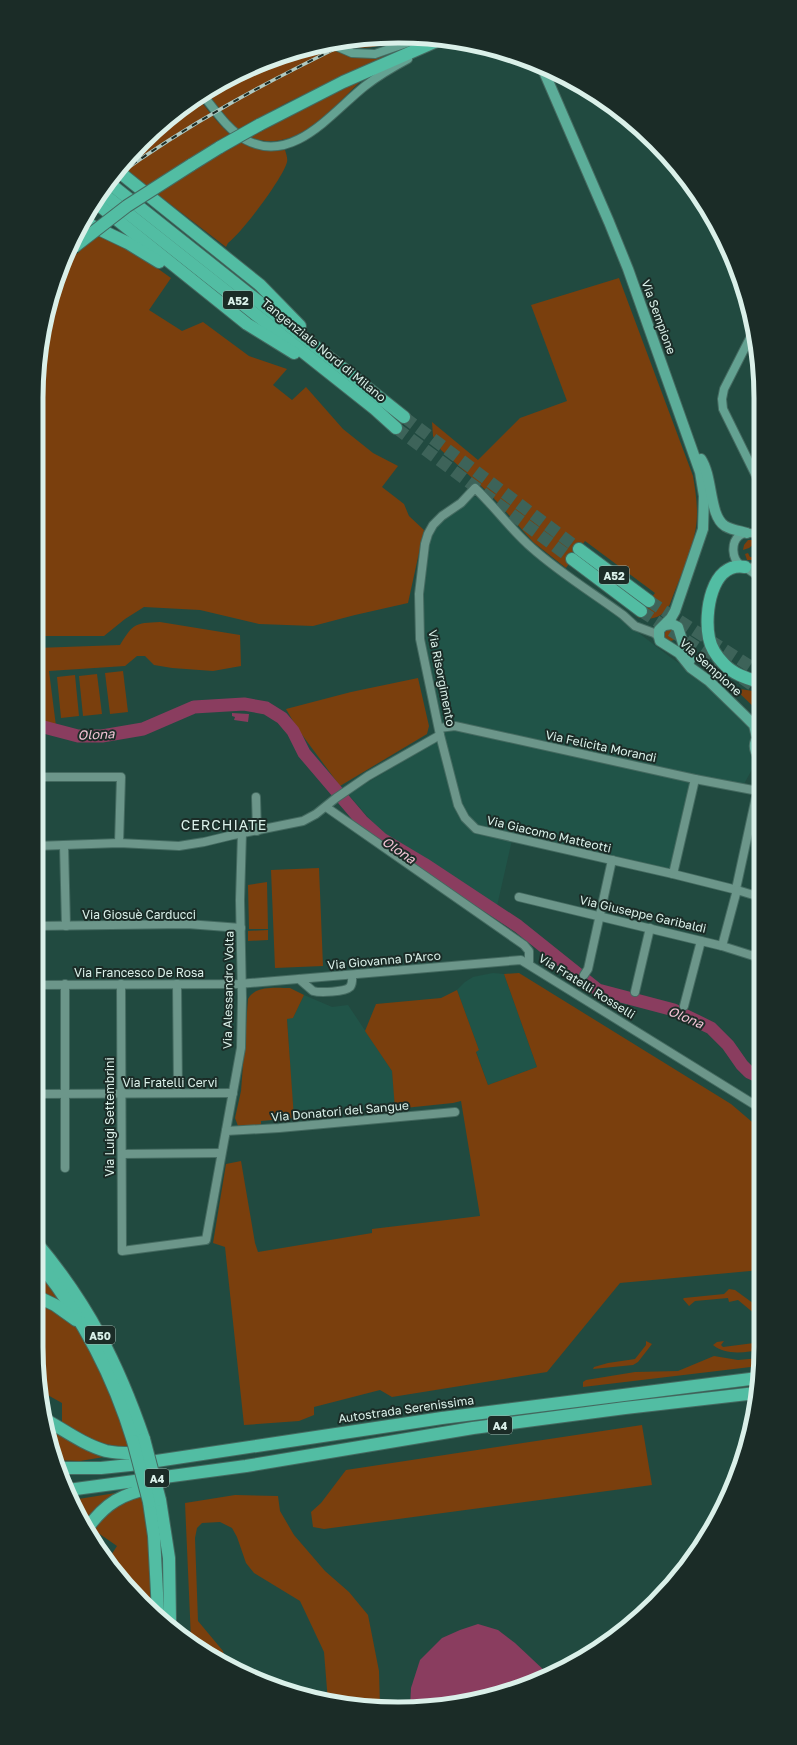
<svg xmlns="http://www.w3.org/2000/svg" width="797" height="1745" viewBox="0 0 797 1745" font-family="'Golos Text',sans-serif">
<rect width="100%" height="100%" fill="#214a40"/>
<g fill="#205448">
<path d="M 474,496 L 488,503 L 541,558 L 670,657 L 703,680 L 752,728 L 756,762 L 744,784 L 653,769 L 650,773 L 694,784 L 673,877 L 512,840 L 497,906 L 463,886 L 380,831 L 348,794 L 445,737 L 434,680 L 430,667 L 423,624 L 423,608 L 422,598 L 430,536 L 436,527 Z"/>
<path d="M 493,973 L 504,974 L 537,1067 L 488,1085 L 476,1051 L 479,1050 L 457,990 L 465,982 L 473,977 Z"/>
<path d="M 304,995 L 332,1007 L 348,1005 L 392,1071 L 395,1102 L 293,1111 L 287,1018 L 293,1018 Z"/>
</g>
<g fill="#7a3f0d">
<path d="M 398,36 L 405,37 C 381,45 366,54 342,42 Z"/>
<path d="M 324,44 C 346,56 358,61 383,56 L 384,57 L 288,102 L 237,130 L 206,92 L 260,64 Z"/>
<path d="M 359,81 L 360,82 C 330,110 295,155 250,137 Z"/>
<path d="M 197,97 C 223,128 240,156 285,150 C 286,153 288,159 287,162 C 283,178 241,234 228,243 L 226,247 L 135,177 L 123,166 L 142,142 Z"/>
<path d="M 81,227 L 129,248 L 171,278 L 149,310 L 182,331 L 203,322 L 249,356 L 287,369 L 273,385 L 292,400 L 306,387 L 343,429 L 373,453 L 398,466 L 382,487 L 404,504 L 409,516 L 424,530 L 408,603 L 355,615 L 313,626 L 259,624 L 200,610 L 144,607 L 125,619 L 104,636 L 36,636 L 36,398 L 43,328 L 62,266 L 79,252 L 72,244 Z"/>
<path d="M 619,278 L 693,476 C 695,488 697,500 697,513 C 697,544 680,576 670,604 C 663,618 651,621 637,617 L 655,593 L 585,541 L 566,568 L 533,542 L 490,494 L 441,450 L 433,436 L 432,422 L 478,460 L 520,418 L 567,401 L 531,305 Z"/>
<path d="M 748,540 L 755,540 L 758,544 L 754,544 L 749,548 L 743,550 L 744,545 Z"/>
<path d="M 754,549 L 758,550 L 757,557 L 752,560 L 747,560 L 745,554 L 748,553 L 750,557 L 753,557 Z"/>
<path d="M 160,622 L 240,635 L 241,666 L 213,671 L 172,668 L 154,665 L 145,656 L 137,656 L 125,666 L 49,671 L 56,726 L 36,722 L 36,648 L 120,645 C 133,624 134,623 160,622 Z"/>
<circle cx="670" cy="635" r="6"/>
<path d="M 123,671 L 128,712 L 110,714 L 105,673 Z"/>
<path d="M 97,674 L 102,714 L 83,716 L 79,676 Z"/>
<path d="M 75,675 L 79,716 L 61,718 L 57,677 Z"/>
<path d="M 418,678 L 429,726 L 427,734 L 340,786 L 297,728 L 286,709 L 351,692 Z"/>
<path d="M 734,688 L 759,692 L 759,712 Z"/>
<path d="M 319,868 L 323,966 L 275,968 L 271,870 Z"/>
<path d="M 267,882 L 268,929 L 249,929 L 248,885 Z"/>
<path d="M 268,930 L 268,940 L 248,941 L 248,931 Z"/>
<path d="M 519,973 L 731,1104 L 758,1127 L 760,1134 L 761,1270 L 620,1283 L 547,1372 L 392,1397 L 380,1390 L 314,1407 L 314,1415 L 299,1421 L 244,1425 L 225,1247 L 213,1243 L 226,1164 L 241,1161 L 255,1243 L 258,1252 L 372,1233 L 372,1229 L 480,1216 L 461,1101 L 453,1103 L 395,1109 L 392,1071 L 365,1031 L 376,1004 L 441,998 L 457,990 L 479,1050 L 476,1052 L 488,1085 L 537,1067 L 504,974 Z"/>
<path d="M 290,988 L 304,995 L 293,1018 L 287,1019 L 294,1118 L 261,1121 L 261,1126 L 238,1126 L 235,1118 L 241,1091 L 248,999 C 255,985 277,988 290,988 Z"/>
<path d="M 36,1264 L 66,1305 L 36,1291 Z"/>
<path d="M 729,1289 L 735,1290 L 761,1309 L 761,1319 L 738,1300 L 729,1302 L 728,1298 L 695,1301 L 689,1306 L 683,1299 L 684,1298 L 724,1294 Z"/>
<path d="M 36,1299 C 48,1307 64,1315 74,1325 C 100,1352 117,1411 130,1446 C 102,1448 86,1436 62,1422 L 62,1403 L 44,1393 L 36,1346 Z"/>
<path d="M 758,1339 L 761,1339 L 761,1350 C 746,1352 726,1356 713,1345 L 717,1342 L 724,1341 L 721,1345 L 723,1347 L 754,1343 Z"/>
<path d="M 646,1341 L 652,1344 L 638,1362 L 633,1365 L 593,1369 L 594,1367 L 608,1363 L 635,1359 L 646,1345 Z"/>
<path d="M 714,1356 L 738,1360 L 760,1358 L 759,1366 L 583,1387 L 583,1382 L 586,1380 L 635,1372 L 678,1371 Z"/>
<path d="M 642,1425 L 652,1485 L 324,1529 L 313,1527 L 311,1512 L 321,1503 L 346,1470 Z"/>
<path d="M 54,1432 L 104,1456 L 104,1457 L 80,1461 L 55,1460 L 52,1442 Z"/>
<path d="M 116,1493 L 116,1495 L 84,1526 L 72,1500 Z"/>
<path d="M 143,1493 C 151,1530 154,1569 152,1607 L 126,1585 L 108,1560 L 117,1546 L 91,1528 L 108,1508 Z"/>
<path d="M 235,1495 L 278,1496 L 280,1511 L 294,1535 L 325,1571 L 349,1592 L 368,1615 L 379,1671 L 380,1707 L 328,1702 L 324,1652 L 300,1601 L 254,1573 L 246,1563 L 237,1537 L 232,1528 L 220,1522 L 202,1523 L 197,1528 L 195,1538 L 198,1621 L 223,1651 L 226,1664 L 217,1661 L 191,1639 L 185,1503 Z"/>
</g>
<g fill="#8a3d5f">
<path d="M 232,713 L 249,714 L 248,722 L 234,720 L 235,717 L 232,716 Z"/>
<path d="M 478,1624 L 498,1630 L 515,1643 L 547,1673 L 469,1702 L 410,1708 L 411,1688 L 420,1660 L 442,1638 L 460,1630 Z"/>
</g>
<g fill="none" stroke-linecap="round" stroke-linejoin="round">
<path stroke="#8a3d5f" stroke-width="13" d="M 36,725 L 78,736 L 102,736 L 143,729 L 194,707 L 244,704 L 266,708 L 282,718 L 293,731 L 304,753 L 362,821 L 382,839 L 424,864 L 518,926 L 598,990 L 674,1010 L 711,1028 L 728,1045 L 742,1065 L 749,1072 L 760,1077"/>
<g stroke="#3d6359" stroke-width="12" stroke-dasharray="12 6" stroke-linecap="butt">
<path d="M 404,417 L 579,549"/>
<path d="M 396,428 L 572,559"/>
<path d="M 649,601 L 759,672"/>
<path d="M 641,611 L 724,665"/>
<path d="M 742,678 L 759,690"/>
</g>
<g stroke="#446a60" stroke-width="10">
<g id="street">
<path d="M 439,728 L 455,726 L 695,779 L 758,791"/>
<path d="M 440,735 L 458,805 L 465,818 L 476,829 L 673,874 L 695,779"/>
<path d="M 36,777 L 121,777 L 119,843"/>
<path d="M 256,797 L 257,831"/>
<path d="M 326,807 L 524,945 L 529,951 L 529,964"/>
<path d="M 64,845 L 66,926"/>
<path d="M 36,846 L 119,843 L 179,846 L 204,842 L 233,835 L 303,821 L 316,814 L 336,798 L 368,776 L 440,735 L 420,639 L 419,594 L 425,544 L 428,534 L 433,525 L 442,516 L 461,503 L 475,488 C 495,507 511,530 532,548 C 560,573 593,593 623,615 L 635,626 L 654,633 L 659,637"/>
<path d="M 673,874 L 737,890 L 760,897"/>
<path d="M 736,889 L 759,783"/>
<path d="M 519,897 L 722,946 L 760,958"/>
<path d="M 36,926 L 187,924 L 241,928"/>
<path d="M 722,946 L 737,890"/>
<path d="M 584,975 L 588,969 L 612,860"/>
<path d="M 299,979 L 313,991 C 320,993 345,992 350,987 C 353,983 352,979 352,975"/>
<path d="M 65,984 L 65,1168"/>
<path d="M 121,984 L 122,1251 L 206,1240 L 241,1048 L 242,998 L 240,900 L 242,833"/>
<path d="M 177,984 L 178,1093"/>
<path d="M 36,985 L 238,984 L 521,960 L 755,1105 L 760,1110"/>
<path d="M 635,992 L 650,928"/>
<path d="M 684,1006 L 701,941"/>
<path d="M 36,1094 L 233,1093"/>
<path d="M 226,1131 L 279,1128 L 455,1112"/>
<path d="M 122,1154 L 221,1153"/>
</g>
</g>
<g stroke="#446a60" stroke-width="10">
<g id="secondary">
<path d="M 329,43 L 352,53 L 375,54 L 421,38"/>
<path d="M 202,94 C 215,110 228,130 246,140 C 293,165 332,112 365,86 C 378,76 393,67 408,59"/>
<path d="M 753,332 L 724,389 L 722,399 L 723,409 L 758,480"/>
<path d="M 758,535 C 723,521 727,581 759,565"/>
<path d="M 745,567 L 759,577"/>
</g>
</g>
<g stroke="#446a60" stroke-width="12">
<g id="primary">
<path d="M 542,67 L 609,222 L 628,269 L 700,472 L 704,496 L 703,529 L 675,611 L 671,618 L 659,630 L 659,637 L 660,641 L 679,653 L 691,668 L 709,681 L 744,715 L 754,725 L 757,738"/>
<path d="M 701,459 C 713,477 709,516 725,526 C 732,530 740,531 747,533"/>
<path d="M 665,625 L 672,624 L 678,627 L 685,650 L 690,660"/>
<path d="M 759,736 C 753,743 754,750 759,757"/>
</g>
</g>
<g stroke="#446a60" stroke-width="14">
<g id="highway">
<path d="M 259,125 L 343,82 L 439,40"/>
<path d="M 191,165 L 220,147"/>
<path d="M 118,171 L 260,285 L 300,326"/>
<path d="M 109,183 L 404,417"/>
<path d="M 101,192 L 375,409 L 396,428"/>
<path d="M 95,202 L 247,324 L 294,353"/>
<path d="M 84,222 L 128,243 L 159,262"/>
<path d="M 579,549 L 649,601"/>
<path d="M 572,559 L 641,611"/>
<path d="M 745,567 C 711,561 704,614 709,638 C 711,648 717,657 724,664 C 733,674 746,678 759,682"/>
<path d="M 36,1242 C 88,1304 118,1363 144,1439"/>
<path d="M 36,1259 C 80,1313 113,1375 133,1441"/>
<path d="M 36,1296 L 55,1305 L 76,1320"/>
<path d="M 48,1421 C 67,1432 85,1445 106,1451 C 119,1454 133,1453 146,1453"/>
<path d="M 57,1468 L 101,1468 L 130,1465 L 442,1418 L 758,1378"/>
<path d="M 68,1490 L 246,1466 L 473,1428 L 625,1408 L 756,1393"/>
<path d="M 160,1500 L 169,1558 L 170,1622"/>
<path d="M 149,1502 L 154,1536 L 158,1612"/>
<path d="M 86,1530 C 106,1502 122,1494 155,1487"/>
</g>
</g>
<use href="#street" stroke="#6c968a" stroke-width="8"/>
<use href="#secondary" stroke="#64a292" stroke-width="8"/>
<use href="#primary" stroke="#5cad99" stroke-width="10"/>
<use href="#highway" stroke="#52bda3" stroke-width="12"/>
<g stroke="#afc9c1" stroke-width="3.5">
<path id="rail" d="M 112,179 C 189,123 268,81 353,40"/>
</g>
<use href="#rail" stroke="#1b2c27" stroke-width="2" stroke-dasharray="6" stroke-linecap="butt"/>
<g stroke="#446a60" stroke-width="14" stroke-linecap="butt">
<g id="highway-bridge">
<path d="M 220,147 L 259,125"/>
<path d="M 74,247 L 127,206 L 191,165"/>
<path d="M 144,1439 L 160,1500"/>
<path d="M 133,1441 L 149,1502"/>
</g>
</g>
<use href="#highway-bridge" stroke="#52bda3" stroke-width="12"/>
</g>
<g text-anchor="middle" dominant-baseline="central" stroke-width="4" stroke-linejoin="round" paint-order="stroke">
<g fill="#1b2c27" stroke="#a1b5af" stroke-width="1">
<rect x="223" y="291" width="30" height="18" rx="3"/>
<rect x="599" y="566" width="30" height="18" rx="3"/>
<rect x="85" y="1326" width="30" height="18" rx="3"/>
<rect x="488" y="1416" width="24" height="18" rx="3"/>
<rect x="145" y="1469" width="24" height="18" rx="3"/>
</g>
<g font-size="11" font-weight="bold" fill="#daf0e9">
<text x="238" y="300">A52</text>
<text x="614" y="575">A52</text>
<text x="100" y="1335">A50</text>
<text x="500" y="1425">A4</text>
<text x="157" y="1478">A4</text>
</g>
<g font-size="12" fill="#daf0e9" stroke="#1b2c27">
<text transform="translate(659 317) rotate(70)">Via Sempione</text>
<text transform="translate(324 350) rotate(39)">Tangenziale Nord di Milano</text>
<text transform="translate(711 667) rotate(42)">Via Sempione</text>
<text transform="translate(442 678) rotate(79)">Via Risorgimento</text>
<text transform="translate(601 746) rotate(12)">Via Felicita Morandi</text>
<text transform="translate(549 834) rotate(13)">Via Giacomo Matteotti</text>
<text x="139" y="914">Via Giosuè Carducci</text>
<text transform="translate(643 914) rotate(13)">Via Giuseppe Garibaldi</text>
<text transform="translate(384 960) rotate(-5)">Via Giovanna D'Arco</text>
<text x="139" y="972">Via Francesco De Rosa</text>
<text transform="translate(587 986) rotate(32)">Via Fratelli Rosselli</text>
<text transform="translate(228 990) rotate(-89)">Via Alessandro Volta</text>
<text x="170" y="1082">Via Fratelli Cervi</text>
<text transform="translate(340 1111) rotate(-5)">Via Donatori del Sangue</text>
<text transform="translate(109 1117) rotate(-90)">Via Luigi Settembrini</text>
<text transform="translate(406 1409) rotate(-8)">Autostrada Serenissima</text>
</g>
<g font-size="13" font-style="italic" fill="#f1c3d4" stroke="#1b2c27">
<text transform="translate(96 734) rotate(-2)">Olona</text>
<text transform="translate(399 850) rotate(34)">Olona</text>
<text transform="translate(686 1017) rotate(23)">Olona</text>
</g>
<g font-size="14" letter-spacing="1" fill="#daf0e9" stroke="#1b2c27">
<text x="224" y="824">CERCHIATE</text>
</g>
</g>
<path d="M0 0H797V1745H0ZM398 43H399A355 355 0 0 1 754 398V1347A355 355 0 0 1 399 1702H398A355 355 0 0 1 43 1347V398A355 355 0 0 1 398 43Z" fill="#1b2c27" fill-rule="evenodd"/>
<path fill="none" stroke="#daf0e9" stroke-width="5" d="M398 43H399A355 355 0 0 1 754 398V1347A355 355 0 0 1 399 1702H398A355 355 0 0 1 43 1347V398A355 355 0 0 1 398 43Z"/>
</svg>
